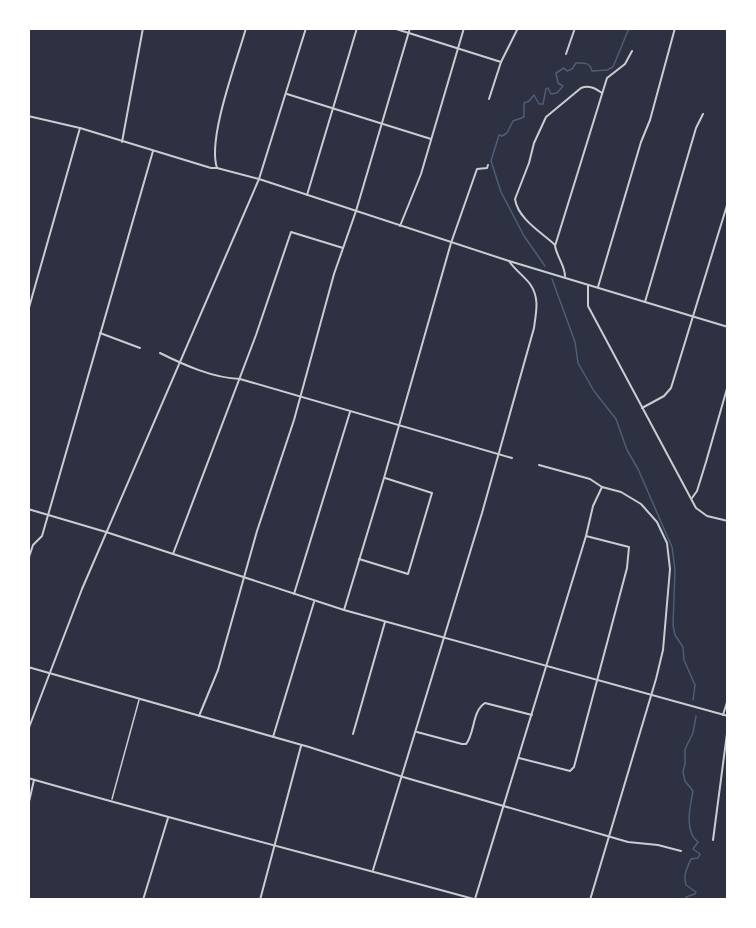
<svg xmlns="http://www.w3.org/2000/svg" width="756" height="928" viewBox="0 0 756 928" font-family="Merriweather,serif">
<rect width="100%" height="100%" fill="#2d3142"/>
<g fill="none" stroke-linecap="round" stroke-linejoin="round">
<g stroke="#4f5d75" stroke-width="1.5">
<path d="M 545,266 L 524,236 L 501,192 L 491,161 L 499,135 L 502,136 L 507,133 L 513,121 L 524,117 L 524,103 L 529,101 L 534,95 L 539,104 L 543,104 L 546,89 L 548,88 L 551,94 L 557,93 L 563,86 L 558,83 L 556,73 L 564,68 L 567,71 L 572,69 L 576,63 C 584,63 590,62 592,71 L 607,70 L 613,67 L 629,28"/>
<path d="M 552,279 L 575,342 L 578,363 L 594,391 L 616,419 L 627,450 L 638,469 L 672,547 L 675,570 L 673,625 L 675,635 L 683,647 L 684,660 L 695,685 L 693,700"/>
<path d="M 686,900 L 686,897 L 695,894 L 696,892 L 686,885 C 683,875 687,868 691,859 L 698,858 L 700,854 L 693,849 L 698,842 C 684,831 690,807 693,791 L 685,781 L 683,772 L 685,764 L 685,749 L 693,733 L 696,716"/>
</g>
<path stroke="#caccd0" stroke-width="1.5" d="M 112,799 L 139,700"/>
<g stroke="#caccd0" stroke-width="2">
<path d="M 393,28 L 501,62"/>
<path d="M 566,54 L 575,28"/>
<path d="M 287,94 L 431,139"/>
<path d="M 489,99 L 501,62 L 518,28"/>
<path d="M 28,116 L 80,128 L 211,168 L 217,168 L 259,179 L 509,261 L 728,327"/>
<path d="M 122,142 L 143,28"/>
<path d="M 217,168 C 207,138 237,61 246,28"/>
<path d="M 307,195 L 357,28"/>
<path d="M 400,226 L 421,174 L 464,28"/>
<path d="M 555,245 C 541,232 518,219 515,199 L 529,163 L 534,143 L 546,117 L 581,88 C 589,85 595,88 602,93"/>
<path d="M 565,276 C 565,266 557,257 555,246 L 607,78 L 625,64 L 632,51"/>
<path d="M 588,285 L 588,306 L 696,508 L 707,516 L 728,521"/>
<path d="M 598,287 L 641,142 L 650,120 L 675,28"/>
<path d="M 645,302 L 696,128 L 703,114"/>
<path d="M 28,311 L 80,128"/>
<path d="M 100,333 L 140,348"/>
<path d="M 160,353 C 184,365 213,378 240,379 L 512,458"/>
<path d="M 642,408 L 664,396 L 671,388 L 728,202"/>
<path d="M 539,465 L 590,479 L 602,487 L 621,492 L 641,504 L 657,522 L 667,543 L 670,569 L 663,650 L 656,679 L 590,900"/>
<path d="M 692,498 L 697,491 L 706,462 L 728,385"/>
<path d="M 28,509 L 106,532 L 344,610 L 728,716"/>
<path d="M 173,554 L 256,335 L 291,232 L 343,248"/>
<path d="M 359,559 L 408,574 L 432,493 L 385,478"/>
<path d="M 28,560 L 33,545 L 42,536 L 153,151"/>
<path d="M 294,594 L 350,412"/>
<path d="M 344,610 L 384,478 L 451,243 L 477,169 L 487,168 L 488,165"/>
<path d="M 28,667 L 309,747 L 403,777 L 628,842 L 658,845 L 681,851"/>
<path d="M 723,715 L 728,699"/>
<path d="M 199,716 L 218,670 L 257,531 L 294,420 L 334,274 L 356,211 L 410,28"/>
<path d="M 28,730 L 82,589 L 259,179 L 306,28"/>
<path d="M 417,732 L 462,744 L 466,744 C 475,733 472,711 485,703 L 532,715"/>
<path d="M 353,734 L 385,622"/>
<path d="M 273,737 L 314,602"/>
<path d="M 519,758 L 570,771 L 574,767 L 627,568 L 629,547 L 586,536"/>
<path d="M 28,778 C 178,821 328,859 477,900"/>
<path d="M 28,806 L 34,780"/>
<path d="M 713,840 L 728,726"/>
<path d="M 373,870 L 482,513 L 534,328 C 536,312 540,298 530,284 C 524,276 515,270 509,261"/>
<path d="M 475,899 L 586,536 L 593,506 L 602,487"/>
<path d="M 143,900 L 168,818"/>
<path d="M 260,900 L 301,746"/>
</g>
</g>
<rect width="756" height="928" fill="none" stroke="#ffffff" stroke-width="60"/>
</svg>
